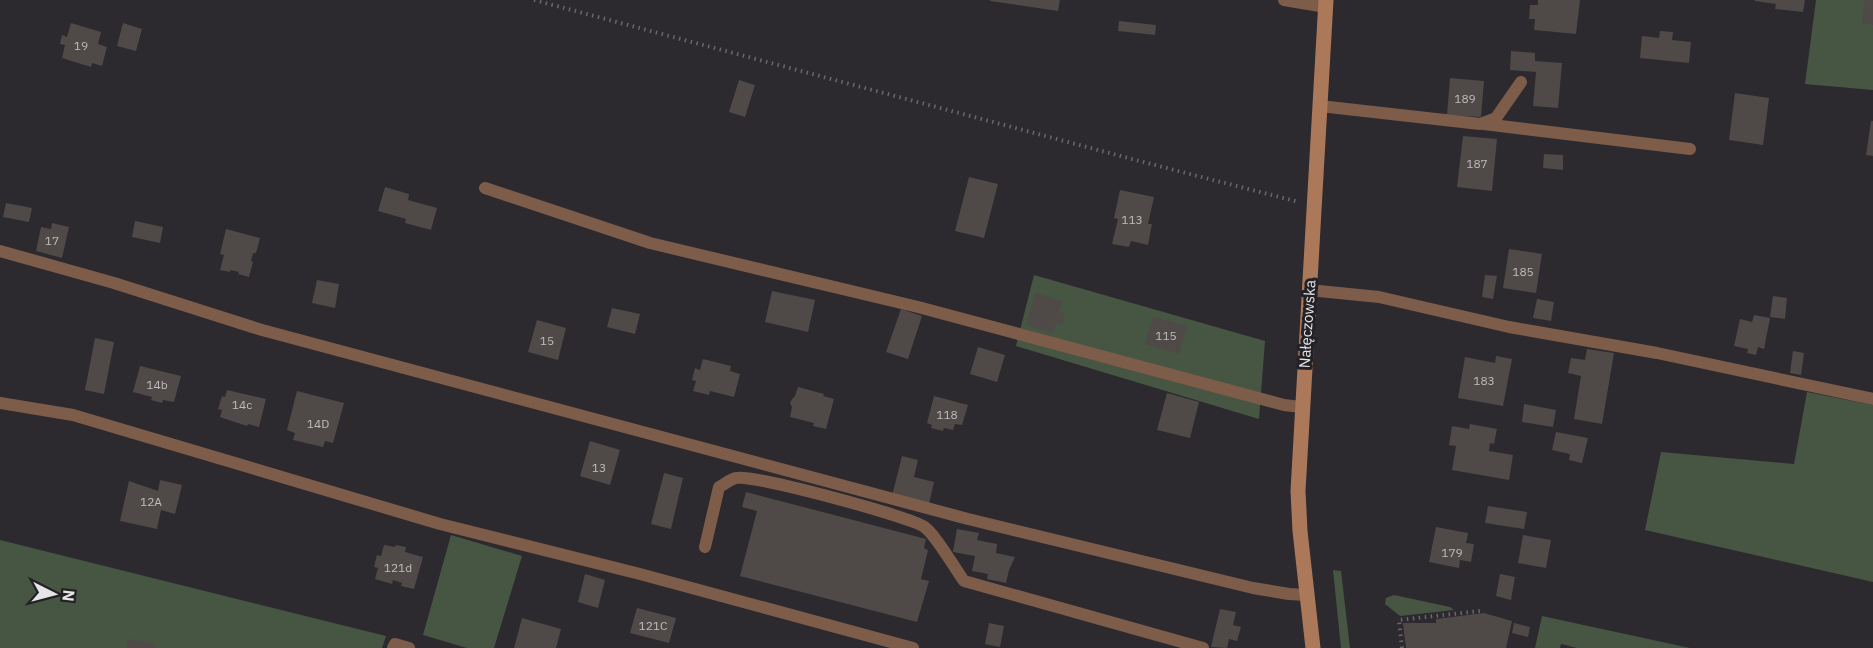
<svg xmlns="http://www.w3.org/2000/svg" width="1873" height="648" viewBox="0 0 1873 648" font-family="'IBM Plex Sans',sans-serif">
<rect width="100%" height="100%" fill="#2c2a2f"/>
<g fill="#465643">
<path d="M 1816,0 L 1873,0 L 1873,90 L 1805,84 Z"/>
<path d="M 1034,275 L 1265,341 L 1259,419 L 1016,346 Z"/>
<path d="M 1807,392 L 1873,405 L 1873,582 L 1645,530 L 1661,452 L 1794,464 Z"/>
<path d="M 451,535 L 522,556 L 494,648 L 467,648 L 423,635 Z"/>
<path d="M 0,540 L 386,636 L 382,648 L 0,648 Z"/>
<path d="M 1333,570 L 1341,571 L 1350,648 L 1341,648 Z"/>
<path d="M 1394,595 L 1450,607 L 1454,610 L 1400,616 L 1385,604 L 1386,598 Z"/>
<path d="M 1542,616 L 1690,648 L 1577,648 L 1561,644 L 1560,648 L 1535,648 Z"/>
</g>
<g fill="#4f4948">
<path d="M 990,0 L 1060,0 L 1058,11 L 990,1 Z"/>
<path d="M 1538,0 L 1580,0 L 1576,34 L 1534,30 L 1535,19 L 1529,19 L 1530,5 L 1538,5 Z"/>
<path d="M 1755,0 L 1805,0 L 1803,12 L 1775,9 L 1776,4 L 1755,1 Z"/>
<path d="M 1865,0 L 1873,0 L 1873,25 L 1862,23 Z"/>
<path d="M 1119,21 L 1156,25 L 1155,35 L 1118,31 Z"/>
<path d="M 71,23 L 101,32 L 98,44 L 107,47 L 102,66 L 92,63 L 91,67 L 62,58 L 65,45 L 60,44 L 62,35 L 67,37 Z"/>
<path d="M 123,23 L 142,29 L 136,51 L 117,46 Z"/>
<path d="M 1660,31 L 1673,32 L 1672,40 L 1691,42 L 1689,63 L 1640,58 L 1642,36 L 1659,38 Z"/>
<path d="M 1511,51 L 1535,53 L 1535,61 L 1562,63 L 1558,108 L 1533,106 L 1536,72 L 1510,70 Z"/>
<path d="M 1450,78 L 1484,81 L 1481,117 L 1447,115 Z"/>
<path d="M 739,80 L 755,85 L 745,117 L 729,112 Z"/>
<path d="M 1735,93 L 1769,98 L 1763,145 L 1729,140 Z"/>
<path d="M 1871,121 L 1873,121 L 1873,156 L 1866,155 Z"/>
<path d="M 1463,136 L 1497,139 L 1492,191 L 1457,187 Z"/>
<path d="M 1544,154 L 1563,155 L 1563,170 L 1543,168 Z"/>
<path d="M 969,177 L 998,184 L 984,238 L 955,231 Z"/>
<path d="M 385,187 L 409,194 L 408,200 L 437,208 L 431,230 L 405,223 L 406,219 L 378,211 Z"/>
<path d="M 1120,190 L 1154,197 L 1148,224 L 1152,224 L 1148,245 L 1131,241 L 1129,247 L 1112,244 L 1118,219 L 1114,218 Z"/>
<path d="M 6,203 L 32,208 L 29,222 L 3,217 Z"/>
<path d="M 135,221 L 163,227 L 160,243 L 132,237 Z"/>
<path d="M 52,223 L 69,227 L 62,258 L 36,251 L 41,227 L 51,229 Z"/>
<path d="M 226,229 L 260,238 L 256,253 L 253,253 L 251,261 L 253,262 L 249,277 L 238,274 L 239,272 L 230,270 L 230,272 L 220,270 L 224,255 L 220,254 Z"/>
<path d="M 1509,249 L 1542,254 L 1536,293 L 1503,288 Z"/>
<path d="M 1485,275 L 1497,276 L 1493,299 L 1482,297 Z"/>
<path d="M 317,280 L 339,284 L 335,308 L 312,303 Z"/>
<path d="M 772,291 L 815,300 L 808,332 L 765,322 Z"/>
<path d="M 1035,293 L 1062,301 L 1059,312 L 1065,314 L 1062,325 L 1056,323 L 1053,333 L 1026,325 Z"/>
<path d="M 1773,296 L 1787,298 L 1785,319 L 1770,317 Z"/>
<path d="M 1537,299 L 1554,302 L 1551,321 L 1533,318 Z"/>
<path d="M 612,308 L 640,314 L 635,334 L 607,327 Z"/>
<path d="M 901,309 L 922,316 L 908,359 L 886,352 Z"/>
<path d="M 1754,315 L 1770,318 L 1764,349 L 1758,347 L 1756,355 L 1747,353 L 1748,349 L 1734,346 L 1740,319 L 1752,322 Z"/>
<path d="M 1153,317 L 1187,326 L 1179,354 L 1145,344 Z"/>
<path d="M 537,320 L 566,328 L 558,360 L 528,352 Z"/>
<path d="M 95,338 L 114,342 L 104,394 L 85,390 Z"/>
<path d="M 978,347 L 1005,355 L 997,382 L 970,374 Z"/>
<path d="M 1587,349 L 1614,353 L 1602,424 L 1574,419 L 1581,376 L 1568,373 L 1571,358 L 1585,360 Z"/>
<path d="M 1793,351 L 1804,353 L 1801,375 L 1790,373 Z"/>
<path d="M 1496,356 L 1512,359 L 1503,406 L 1458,398 L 1465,357 L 1495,363 Z"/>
<path d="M 703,359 L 731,366 L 730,371 L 740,374 L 734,397 L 710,391 L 709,395 L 693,391 L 696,381 L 692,380 L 695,368 L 700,370 Z"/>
<path d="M 140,366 L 181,376 L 174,402 L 163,400 L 162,403 L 151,400 L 152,397 L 133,392 Z"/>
<path d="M 798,387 L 824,394 L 823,396 L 834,399 L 826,429 L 813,426 L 814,423 L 790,417 L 792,407 L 790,403 L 792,399 L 795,396 Z"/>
<path d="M 227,390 L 266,399 L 259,427 L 248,424 L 247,426 L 220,417 L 222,410 L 218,409 L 222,396 L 225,397 Z"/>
<path d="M 297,391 L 344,403 L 333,443 L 325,441 L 323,447 L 293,440 L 295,433 L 287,430 Z"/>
<path d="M 1167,393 L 1199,402 L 1190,438 L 1157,430 Z"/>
<path d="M 934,396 L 968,405 L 962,425 L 955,424 L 953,430 L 944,428 L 943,431 L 931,428 L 932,425 L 927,423 Z"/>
<path d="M 1524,404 L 1556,410 L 1553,427 L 1522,422 Z"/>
<path d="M 1470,424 L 1497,429 L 1494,444 L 1490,443 L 1489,451 L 1513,455 L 1509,480 L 1452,470 L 1456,446 L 1449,445 L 1452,426 L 1469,429 Z"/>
<path d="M 1556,432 L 1588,438 L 1582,463 L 1569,460 L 1570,454 L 1552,450 Z"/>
<path d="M 590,441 L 620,450 L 610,485 L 580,476 Z"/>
<path d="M 902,456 L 918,460 L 914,477 L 934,482 L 929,504 L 892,496 Z"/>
<path d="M 664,473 L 683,478 L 671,529 L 651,524 Z"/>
<path d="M 160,480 L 182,485 L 175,514 L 161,510 L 157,529 L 120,521 L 129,481 L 158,491 Z"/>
<path d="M 746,492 L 926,539 L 924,548 L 928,550 L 921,579 L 929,581 L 917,622 L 740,576 L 757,511 L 742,507 Z"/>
<path d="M 1488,506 L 1527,512 L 1524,529 L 1485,523 Z"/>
<path d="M 1436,527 L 1468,533 L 1466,543 L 1474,544 L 1471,562 L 1460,560 L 1459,568 L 1429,562 Z"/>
<path d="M 957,529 L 979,533 L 977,540 L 997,544 L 996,553 L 1015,557 L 1009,570 L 1006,583 L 987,579 L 988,574 L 972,571 L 975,556 L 953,552 Z"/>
<path d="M 1523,535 L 1551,540 L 1546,568 L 1518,563 Z"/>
<path d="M 384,545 L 395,547 L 396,545 L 406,547 L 405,552 L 423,557 L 414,589 L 401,586 L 402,583 L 393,580 L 392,584 L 375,579 L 378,568 L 374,567 L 377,555 L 381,556 Z"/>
<path d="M 585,574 L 605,580 L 598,608 L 578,602 Z"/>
<path d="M 1500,574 L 1515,577 L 1511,600 L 1496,596 Z"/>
<path d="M 637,608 L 676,618 L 669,643 L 630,633 Z"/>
<path d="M 1220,609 L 1236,612 L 1233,625 L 1241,627 L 1237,641 L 1229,639 L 1227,648 L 1211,647 Z"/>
<path d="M 1484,613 L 1512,621 L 1506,648 L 1406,648 L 1403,623 L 1436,623 L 1436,619 Z"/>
<path d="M 522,618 L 561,629 L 556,648 L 514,648 Z"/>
<path d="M 989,623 L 1004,626 L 1000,647 L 985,644 Z"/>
<path d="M 1514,623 L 1530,627 L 1528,637 L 1512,633 Z"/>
<path d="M 128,639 L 155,644 L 154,648 L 127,648 Z"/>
</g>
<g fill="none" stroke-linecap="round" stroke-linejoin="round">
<g stroke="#69676c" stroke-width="4" stroke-dasharray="1.5 4.5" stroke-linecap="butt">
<path d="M 534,0 L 1147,163 L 1299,202"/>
<path d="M 1402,648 L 1399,620 L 1480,611"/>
</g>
<g stroke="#7d5d4a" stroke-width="12">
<path d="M 1284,0 L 1326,7"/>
<path d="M 1320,106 L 1480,124 L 1496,118 L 1521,82"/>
<path d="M 1484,124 L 1690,149"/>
<path d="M 485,188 L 650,243 L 918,307 L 1284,405 L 1301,407"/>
<path d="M 0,251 L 114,283 L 262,330 L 968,519 L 1253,588 L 1289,594 L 1307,595"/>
<path d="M 1309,290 L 1379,297 L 1509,327 L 1657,353 L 1873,399"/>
<path d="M 0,403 L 73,415 L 440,524 L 640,574 L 913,648"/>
<path d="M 705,547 L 719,487 C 724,485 730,479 736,478 C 754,474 902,515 923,526 C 935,533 955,569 964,581 L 1203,648"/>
<path d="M 393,648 L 395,644 L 409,648"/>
</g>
<path stroke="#ab785a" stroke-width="15" d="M 1313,648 L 1300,531 L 1298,491 L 1326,0"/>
</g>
<g text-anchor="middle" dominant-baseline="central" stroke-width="6" stroke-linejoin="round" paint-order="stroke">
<g font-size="12" fill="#c0bdbf">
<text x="81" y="45">19</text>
<text x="1465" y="98">189</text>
<text x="1477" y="163">187</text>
<text x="1132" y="219">113</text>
<text x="52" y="240">17</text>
<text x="1523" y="271">185</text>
<text x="1166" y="335">115</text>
<text x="547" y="340">15</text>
<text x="1484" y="380">183</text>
<text x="157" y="384">14b</text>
<text x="242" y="404">14c</text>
<text x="947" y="414">118</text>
<text x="318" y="423">14D</text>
<text x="599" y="467">13</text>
<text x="151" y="501">12A</text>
<text x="1452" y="552">179</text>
<text x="398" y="567">121d</text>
<text x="653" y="625">121C</text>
</g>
<g font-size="15" fill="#e5e4e7" stroke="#232125">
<text transform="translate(1307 324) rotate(-86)">Nałęczowska</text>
</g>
</g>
<g transform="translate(54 594) rotate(96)" stroke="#232125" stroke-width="4.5" paint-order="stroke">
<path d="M0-4.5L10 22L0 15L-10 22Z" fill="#e5e4e7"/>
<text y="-9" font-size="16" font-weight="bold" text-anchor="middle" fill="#e5e4e7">N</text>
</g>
</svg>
